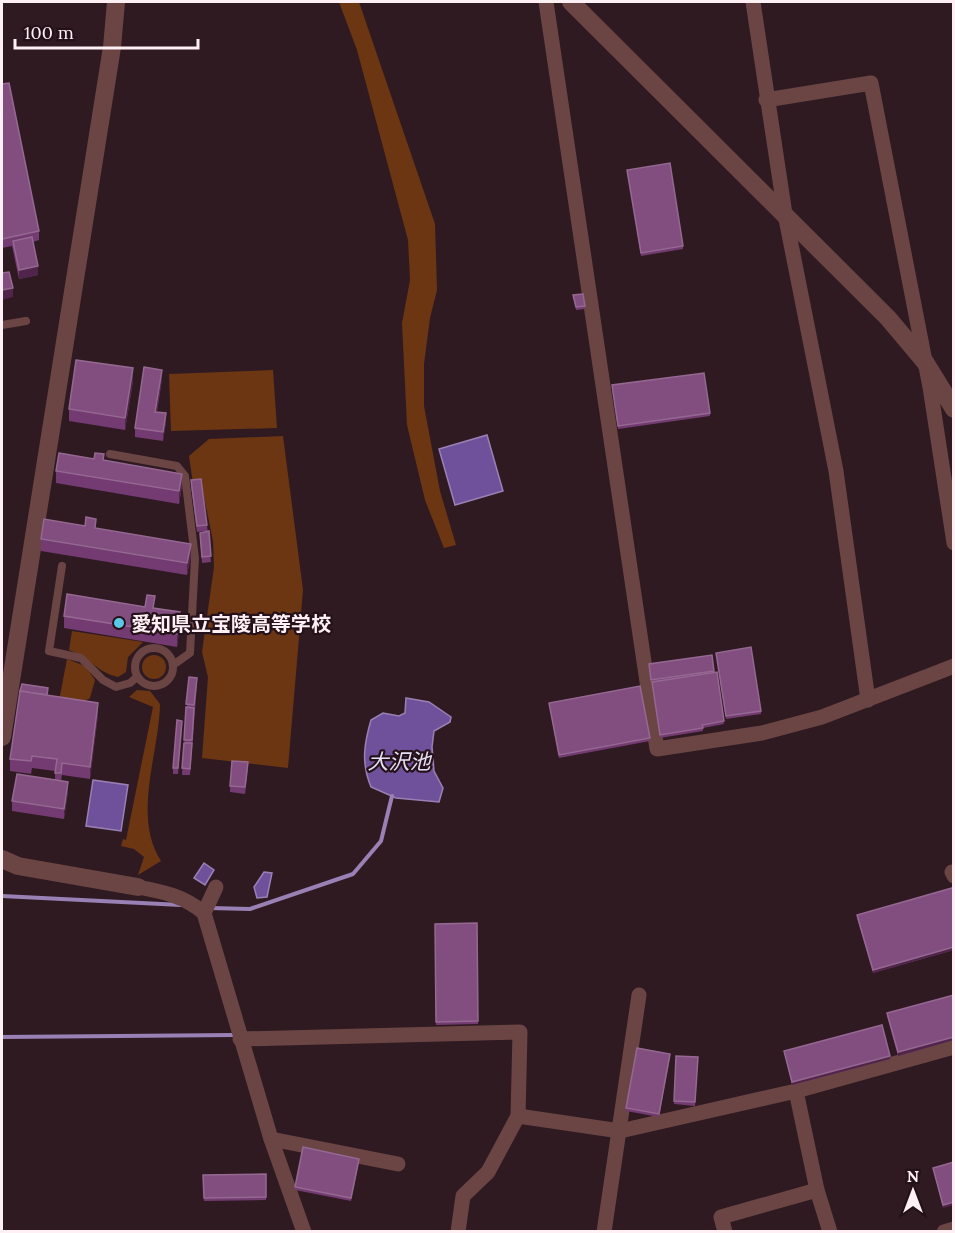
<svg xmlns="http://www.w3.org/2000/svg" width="955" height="1233" viewBox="0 0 955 1233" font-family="Lora,'Noto Sans JP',serif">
<rect width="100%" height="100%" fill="#2f1a22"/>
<g fill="#6c3613">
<path d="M 339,2 L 359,2 L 435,224 L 437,290 L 430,318 L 424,364 L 424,406 L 440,491 L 456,545 L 444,548 L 425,500 L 407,425 L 402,323 L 410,280 L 408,240 L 357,50 Z"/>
<path d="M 273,370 L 277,428 L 171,431 L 169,374 Z"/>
<path d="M 283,436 L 303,590 L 288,768 L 202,758 L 208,677 L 202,652 L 214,567 L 213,541 L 201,482 L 193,483 L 189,456 L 209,439 Z"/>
<path d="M 72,631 L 143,642 L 128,657 L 126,672 L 118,677 C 98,673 89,657 69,650 Z"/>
<circle cx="154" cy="667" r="12"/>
<path d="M 67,659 L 85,666 L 95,680 L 90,698 L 85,701 L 59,701 Z"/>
<path d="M 137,690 L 150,691 L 160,704 C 159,755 132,815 161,861 L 138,875 L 144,857 L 134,849 L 121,846 L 123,839 L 126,840 L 153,707 L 129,697 Z"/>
</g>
<g fill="#6e519a" stroke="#9a81b5" stroke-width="1.5">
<path d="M 487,435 L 503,491 L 455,505 L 439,449 Z"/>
<path d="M 406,698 L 429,702 L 451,717 L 450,722 L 434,731 L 432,747 L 434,771 L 443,788 L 439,802 L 396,798 L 371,787 C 361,763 364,744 371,720 L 383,713 L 399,716 L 405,713 Z"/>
<path d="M 93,780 L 128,785 L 121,831 L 86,826 Z"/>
<path d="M 204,863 L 214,870 L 205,885 L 194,878 Z"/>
<path d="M 264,872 L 272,873 L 267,897 L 257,898 L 254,887 Z"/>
</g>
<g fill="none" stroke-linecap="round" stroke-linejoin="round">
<g stroke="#9a81b5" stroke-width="4">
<path d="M 2,896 L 181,905"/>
<path d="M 210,908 L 250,909 L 353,874 L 381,841 L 392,796"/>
<path d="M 2,1037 L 235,1035"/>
</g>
<g stroke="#6a4543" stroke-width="8">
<path d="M 2,325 L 26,321"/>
<path d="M 110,454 L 177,466 L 185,476 L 195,558 L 190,653 L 173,665"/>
<path d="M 62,566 L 49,651 L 81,658 L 103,680 L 116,687 L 130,683 L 137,677"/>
<circle cx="154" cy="667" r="19"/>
</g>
<g stroke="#6a4543" stroke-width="15">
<path d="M 546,2 L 657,749 L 762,733 L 822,717 L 954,666"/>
<path d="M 753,2 L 785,214 L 836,471 L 868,700"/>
<path d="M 766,100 L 871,83 L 930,387 L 954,543"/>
<path d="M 952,872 L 954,876"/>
<path d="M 138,887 C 164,892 184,896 204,913 L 271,1139 L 304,1232"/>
<path d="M 204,913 L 216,887"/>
<path d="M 240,1039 L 520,1032 L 518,1116 L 488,1172 L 463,1196 L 458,1232"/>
<path d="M 796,1091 L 817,1190 L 830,1232"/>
<path d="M 518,1116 L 620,1131 L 796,1091 L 954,1047"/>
<path d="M 271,1139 L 398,1164"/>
<path d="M 604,1232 L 639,995"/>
<path d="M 725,1232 L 721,1217 L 817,1190"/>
<path d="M 944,1232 L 954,1229"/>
</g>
<g stroke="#6a4543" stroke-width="18">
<path d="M 571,2 L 888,318 L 925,362 L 954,409"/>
<path d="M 2,737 L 112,47 L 116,2"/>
<path d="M 2,859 L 18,866 L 138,887"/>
</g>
</g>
<g fill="#733b71">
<path d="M 2,84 L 39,231 L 39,240 L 33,242 L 38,275 L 19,279 L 12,246 L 2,248 Z"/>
<path d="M 627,170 L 683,246 L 683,249 L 641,256 Z"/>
<path d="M 573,295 L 585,306 L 585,309 L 576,310 Z"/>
<path d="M 162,379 L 157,412 L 166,422 L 163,441 L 135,437 L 135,428 Z"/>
<path d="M 133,381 L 125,430 L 69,421 L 69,409 Z"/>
<path d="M 612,388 L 710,413 L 710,416 L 618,429 Z"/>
<path d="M 104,461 L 182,486 L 179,504 L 56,483 L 56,471 Z"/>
<path d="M 191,480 L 207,525 L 211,562 L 202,563 L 200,539 L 206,531 L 197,532 L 191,486 Z"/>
<path d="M 96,528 L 191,556 L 187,575 L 41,551 L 41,539 Z"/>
<path d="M 145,607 L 155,608 L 180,624 L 177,647 L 64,628 L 64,616 Z"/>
<path d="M 716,653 L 761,711 L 761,714 L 726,719 Z"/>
<path d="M 712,655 L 714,672 L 724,724 L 703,728 L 703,731 L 660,738 L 649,664 Z"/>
<path d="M 189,677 L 197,684 L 190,775 L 182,775 Z"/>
<path d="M 47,695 L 98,715 L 90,779 L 62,775 L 61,781 L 68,791 L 64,819 L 12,811 L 12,801 L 55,780 L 55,771 L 32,768 L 31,774 L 10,771 L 10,759 Z"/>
<path d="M 549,703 L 650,738 L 650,741 L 559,758 Z"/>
<path d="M 182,727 L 178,774 L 173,774 L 173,768 Z"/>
<path d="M 248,769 L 245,794 L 230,792 L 230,786 Z"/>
<path d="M 954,895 L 954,950 L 873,973 L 857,918 L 857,915 Z"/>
<path d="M 477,923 L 478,1024 L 436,1025 L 435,924 Z"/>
<path d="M 954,995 L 954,1040 L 898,1056 L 887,1016 L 887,1013 Z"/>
<path d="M 784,1051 L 890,1059 L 792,1085 Z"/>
<path d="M 676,1056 L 698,1057 L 695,1106 L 674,1104 Z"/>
<path d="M 670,1057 L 659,1117 L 626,1111 L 626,1108 Z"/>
<path d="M 359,1162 L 351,1201 L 295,1190 L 295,1187 Z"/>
<path d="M 954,1162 L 943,1208 L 933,1168 Z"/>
<path d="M 266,1174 L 266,1200 L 204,1201 L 203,1175 Z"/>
</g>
<g fill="#51254b">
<path d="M 38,266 L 38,275 L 19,279 L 19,270 Z"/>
<path d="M 13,288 L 13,297 L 2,300 L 2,290 Z"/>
<path d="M 133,368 L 133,381 L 125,430 L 125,418 Z"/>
<path d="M 162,370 L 162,379 L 155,421 L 155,412 Z"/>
<path d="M 166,413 L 166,422 L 163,441 L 163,432 Z"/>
<path d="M 182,474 L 182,486 L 179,504 L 179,491 Z"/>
<path d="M 191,544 L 191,556 L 187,575 L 187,563 Z"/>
<path d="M 180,612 L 180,624 L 177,647 L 177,634 Z"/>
<path d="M 98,703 L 98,715 L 90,779 L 90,767 Z"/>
<path d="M 68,782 L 68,791 L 64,819 L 64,809 Z"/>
<path d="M 954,947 L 954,950 L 873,973 L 873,970 Z"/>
<path d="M 954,1037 L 954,1040 L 898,1056 L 898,1052 Z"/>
<path d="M 890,1056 L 890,1059 L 792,1085 L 792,1082 Z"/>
<path d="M 954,1202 L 954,1205 L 943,1208 L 943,1205 Z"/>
</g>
<g fill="#824e7f" stroke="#956892" stroke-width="1.5">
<path d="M 9,83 L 39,231 L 2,239 L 2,84 Z"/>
<path d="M 670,163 L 683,246 L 641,253 L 627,170 Z"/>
<path d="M 32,237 L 38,266 L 19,270 L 13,241 Z"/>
<path d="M 9,272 L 13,288 L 2,290 L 2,273 Z"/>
<path d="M 583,294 L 585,306 L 576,307 L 573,295 Z"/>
<path d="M 76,360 L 133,368 L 125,418 L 69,409 Z"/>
<path d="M 144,367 L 162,370 L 155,412 L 166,413 L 163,432 L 135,428 Z"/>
<path d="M 704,373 L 710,413 L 618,426 L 612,385 Z"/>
<path d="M 59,453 L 94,459 L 95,453 L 104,454 L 103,460 L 182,474 L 179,491 L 56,471 Z"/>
<path d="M 201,479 L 207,525 L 197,526 L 191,480 Z"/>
<path d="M 86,517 L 96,519 L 95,528 L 191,544 L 187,563 L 41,539 L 44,519 L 85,526 Z"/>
<path d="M 209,531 L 211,556 L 202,557 L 200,533 Z"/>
<path d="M 67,594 L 145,607 L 147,595 L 155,596 L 153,608 L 180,612 L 177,634 L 64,616 Z"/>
<path d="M 751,647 L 761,711 L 726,716 L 716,653 Z"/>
<path d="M 712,655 L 714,671 L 651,680 L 649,664 Z"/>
<path d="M 717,672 L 724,721 L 702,725 L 703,728 L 660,735 L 652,682 Z"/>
<path d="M 189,677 L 197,678 L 194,705 L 186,704 Z"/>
<path d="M 22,684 L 48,688 L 47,695 L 20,691 Z"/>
<path d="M 640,686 L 650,738 L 559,755 L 549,703 Z"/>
<path d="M 20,691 L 98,703 L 90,767 L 62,763 L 61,773 L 55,773 L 57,759 L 32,756 L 31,761 L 10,759 Z"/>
<path d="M 186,707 L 194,708 L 192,740 L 184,740 Z"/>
<path d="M 177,720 L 182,721 L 178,768 L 173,768 Z"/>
<path d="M 184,743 L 192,743 L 190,769 L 182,768 Z"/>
<path d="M 232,761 L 248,762 L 245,787 L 230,786 Z"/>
<path d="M 17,774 L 68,782 L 64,809 L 12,801 Z"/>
<path d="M 952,888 L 954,895 L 954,947 L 873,970 L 857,915 Z"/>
<path d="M 477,923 L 478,1021 L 436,1022 L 435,924 Z"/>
<path d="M 954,995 L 954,1037 L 898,1052 L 887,1013 Z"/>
<path d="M 882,1025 L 890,1056 L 792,1082 L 784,1051 Z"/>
<path d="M 637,1048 L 670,1054 L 659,1114 L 626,1108 Z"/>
<path d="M 676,1056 L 698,1057 L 695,1102 L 674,1101 Z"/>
<path d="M 303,1147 L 359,1159 L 351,1198 L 295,1187 Z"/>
<path d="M 954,1162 L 954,1202 L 943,1205 L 933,1168 Z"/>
<path d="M 266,1174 L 266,1197 L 204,1198 L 203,1175 Z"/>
</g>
<circle fill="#5ac8e6" stroke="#251119" stroke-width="2" cx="119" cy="623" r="6"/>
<g text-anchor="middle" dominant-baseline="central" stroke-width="4.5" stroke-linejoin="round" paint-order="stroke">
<g font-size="20" font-weight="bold" fill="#fff0f5" stroke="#251119" text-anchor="start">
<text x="131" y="623">愛知県立宝陵高等学校</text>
</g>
<g font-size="21" font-style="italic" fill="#e5dff4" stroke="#251119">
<text x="399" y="761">大沢池</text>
</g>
</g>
<rect width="955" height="1233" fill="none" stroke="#fff0f5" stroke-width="6"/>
<g transform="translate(913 1191)" stroke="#251119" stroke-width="4.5" paint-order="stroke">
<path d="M0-4.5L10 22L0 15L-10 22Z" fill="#fff0f5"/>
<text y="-9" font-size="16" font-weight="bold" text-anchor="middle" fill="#fff0f5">N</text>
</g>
<path d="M15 39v9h183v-9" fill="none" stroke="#fff0f5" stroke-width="3"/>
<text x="24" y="39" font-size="18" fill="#fff0f5" stroke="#251119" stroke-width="4.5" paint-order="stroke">100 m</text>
</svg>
